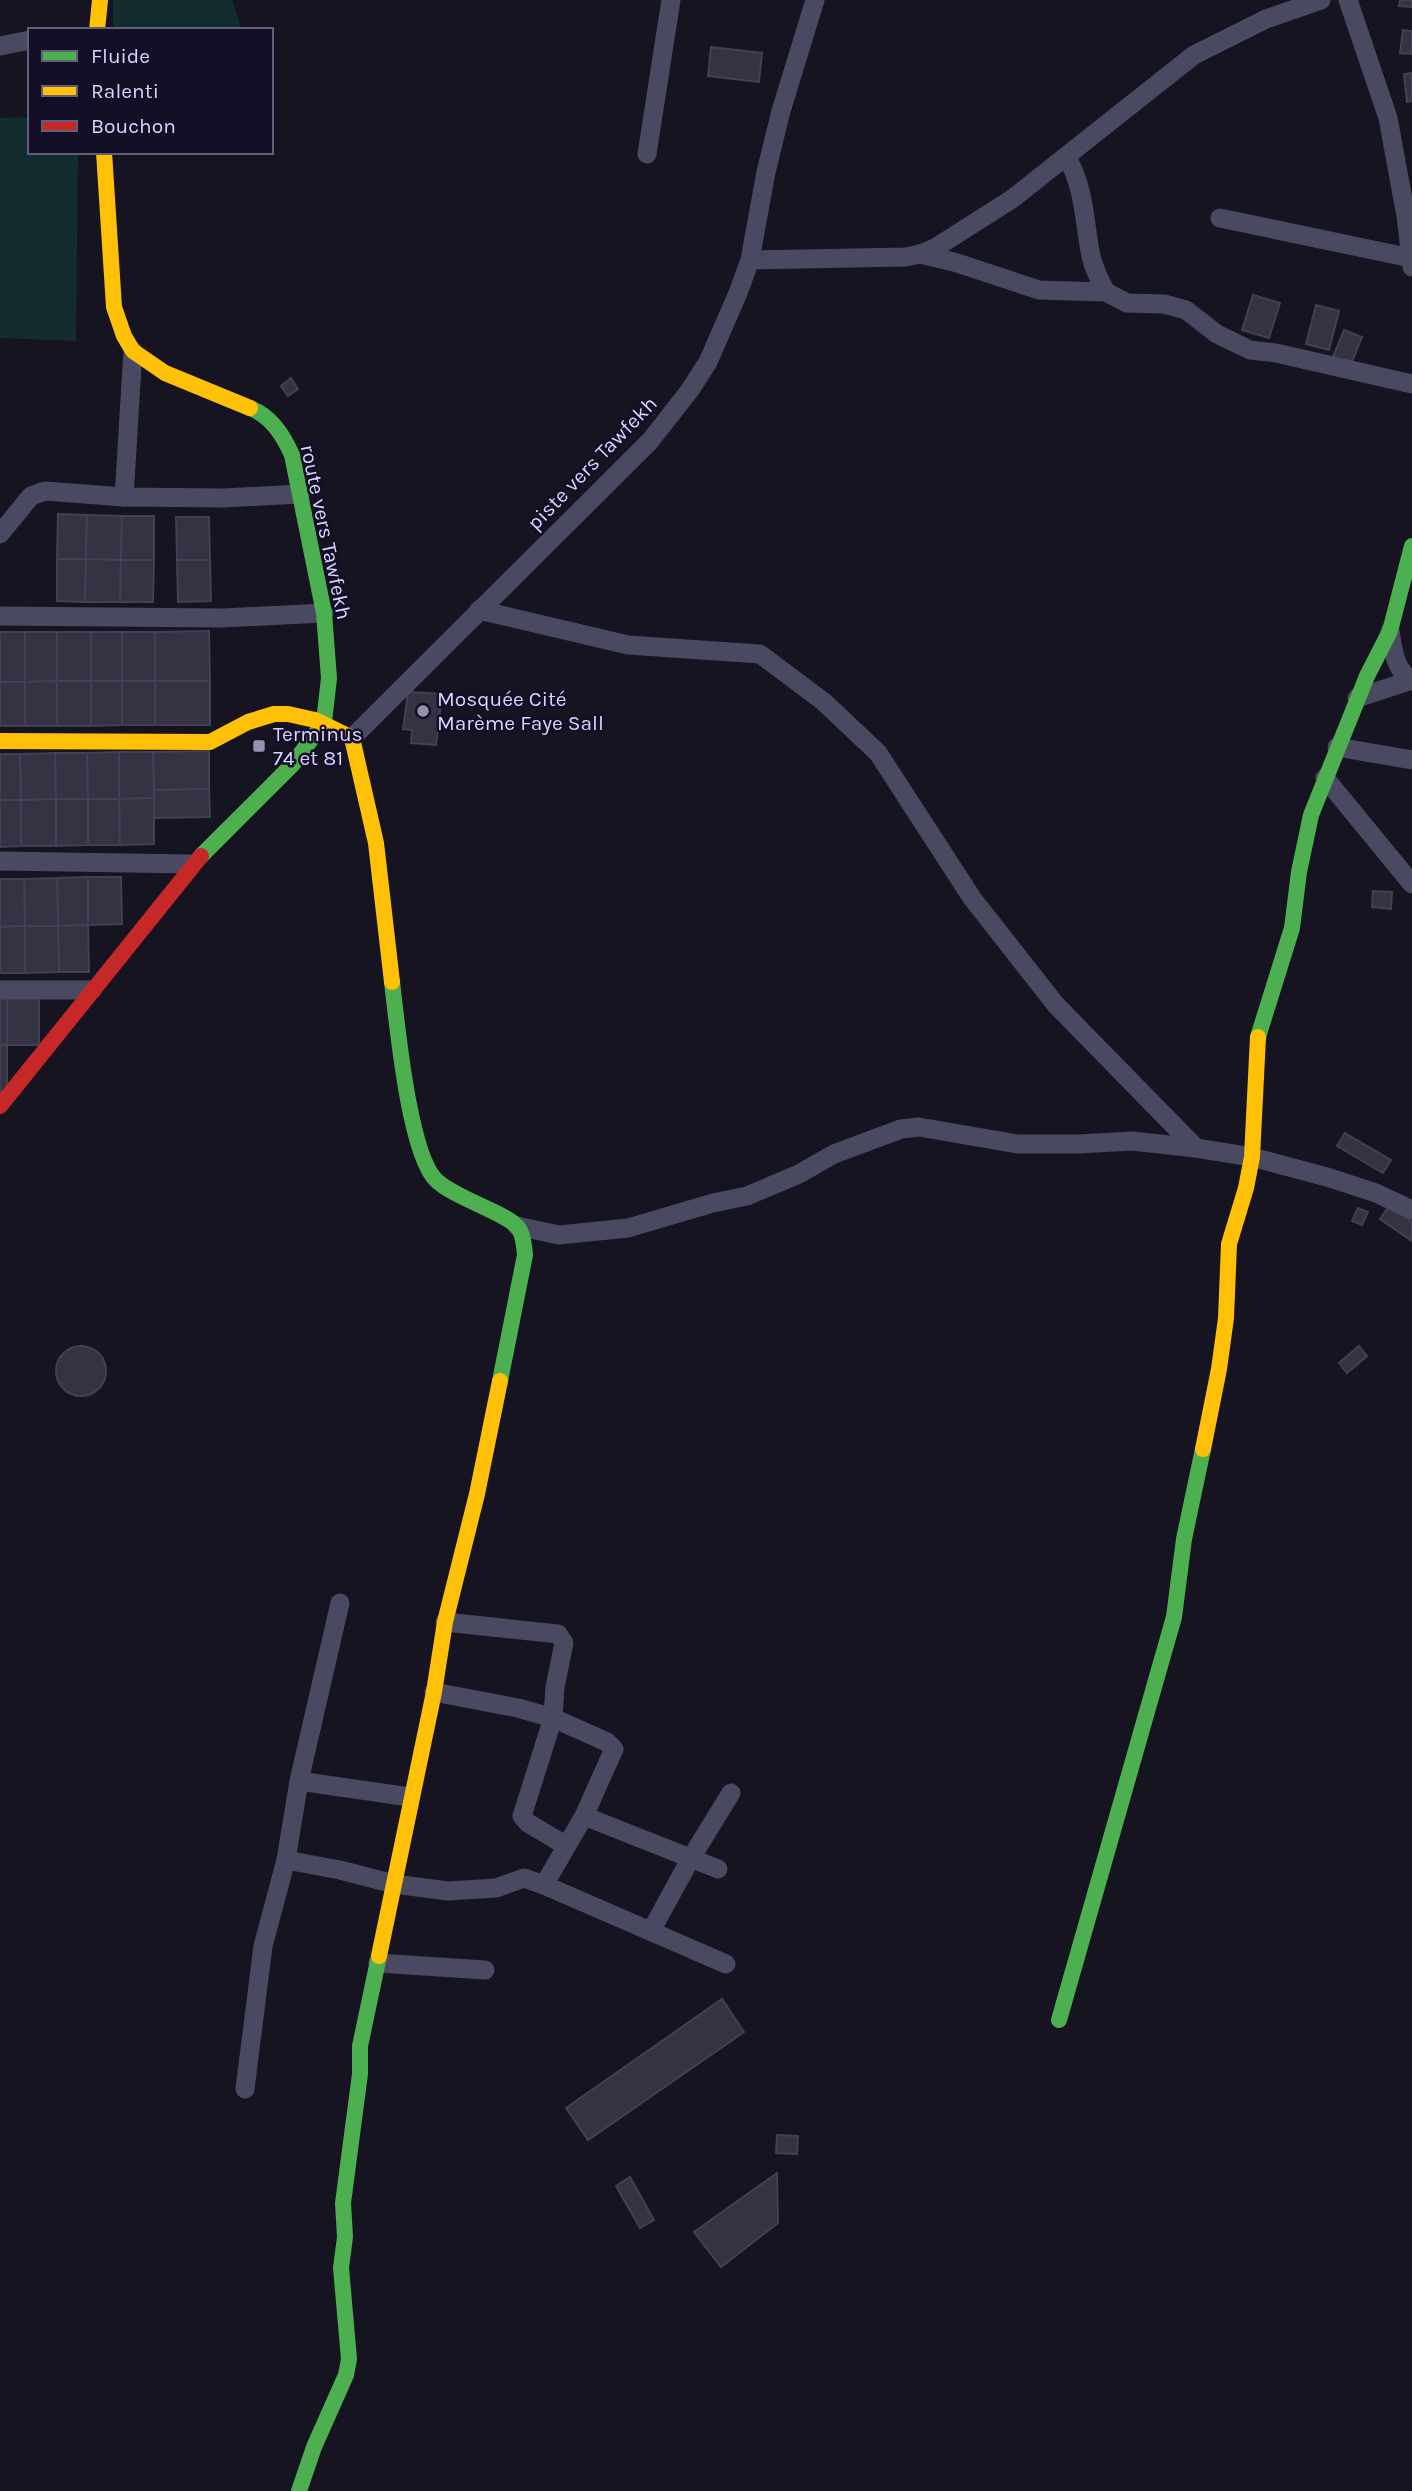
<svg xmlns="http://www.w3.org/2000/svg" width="1412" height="2491" viewBox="0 0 1412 2491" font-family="Karla,sans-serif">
<rect width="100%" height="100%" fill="#161421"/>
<g fill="#132c2d">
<path d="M 113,0 L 232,0 L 242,30 L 113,30 Z"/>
<path d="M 30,117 L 30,152 L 78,152 L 76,341 L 0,338 L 0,118 Z"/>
</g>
<g fill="#343243" stroke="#433f54" stroke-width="2">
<path d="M 1400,0 L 1412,0 L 1412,7 L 1399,6 Z"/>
<path d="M 1403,30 L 1412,31 L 1412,54 L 1400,53 Z"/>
<path d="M 711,47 L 762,53 L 759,82 L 708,76 Z"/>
<path d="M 1412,73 L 1412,101 L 1407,102 L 1404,74 Z"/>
<path d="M 1253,295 L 1280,303 L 1269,338 L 1242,330 Z"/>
<path d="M 1316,305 L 1339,311 L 1329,350 L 1306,344 Z"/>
<path d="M 1344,330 L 1362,337 L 1351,364 L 1333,357 Z"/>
<path d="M 291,378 L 298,389 L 288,396 L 281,386 Z"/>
<path d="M 58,514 L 87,515 L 86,559 L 57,559 Z"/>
<path d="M 87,515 L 122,516 L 121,560 L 86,559 Z"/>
<path d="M 122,516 L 154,516 L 154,560 L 121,560 Z"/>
<path d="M 176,517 L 209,517 L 210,560 L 177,560 Z"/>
<path d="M 57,559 L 86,559 L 85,602 L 57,601 Z"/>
<path d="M 86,559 L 121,560 L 120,602 L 85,602 Z"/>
<path d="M 121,560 L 154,560 L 153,602 L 120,602 Z"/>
<path d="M 177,560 L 210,560 L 211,601 L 178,602 Z"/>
<path d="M 209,631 L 210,681 L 155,681 L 155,632 Z"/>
<rect x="0" y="632" width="25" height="50"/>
<path d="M 25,632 L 57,632 L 57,681 L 25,682 Z"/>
<rect x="57" y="632" width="34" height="49"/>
<rect x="91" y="632" width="31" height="49"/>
<rect x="122" y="632" width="33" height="49"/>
<path d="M 57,681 L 57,726 L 25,726 L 25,682 Z"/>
<rect x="57" y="681" width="34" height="45"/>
<path d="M 91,681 L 122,681 L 122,725 L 91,726 Z"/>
<rect x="122" y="681" width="33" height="44"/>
<rect x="155" y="681" width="55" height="44"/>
<rect x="0" y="682" width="25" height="44"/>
<path d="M 408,692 L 442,694 L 436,745 L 411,743 L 412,730 L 403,729 Z"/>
<path d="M 209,751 L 209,789 L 154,790 L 153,752 Z"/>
<path d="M 119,752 L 153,752 L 154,798 L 119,799 Z"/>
<path d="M 119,752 L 119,799 L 88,799 L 87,753 Z"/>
<path d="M 55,753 L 87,753 L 88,799 L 56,799 Z"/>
<path d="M 55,753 L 56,799 L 21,800 L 20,754 Z"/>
<path d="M 0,754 L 20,754 L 21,800 L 0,800 Z"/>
<path d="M 209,789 L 210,817 L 154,818 L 154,790 Z"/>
<path d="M 154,798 L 154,844 L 120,845 L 119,799 Z"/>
<path d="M 56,799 L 88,799 L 88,845 L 56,846 Z"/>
<path d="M 56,799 L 56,846 L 21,846 L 21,800 Z"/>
<path d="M 88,799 L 119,799 L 120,845 L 88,845 Z"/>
<path d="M 0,800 L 21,800 L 21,846 L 0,847 Z"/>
<path d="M 88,877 L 88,925 L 58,926 L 57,878 Z"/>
<path d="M 88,877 L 121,877 L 122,924 L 88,925 Z"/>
<path d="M 57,878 L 58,926 L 25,926 L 24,879 Z"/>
<path d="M 0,879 L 24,879 L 25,926 L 0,927 Z"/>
<path d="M 1373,891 L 1392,892 L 1391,909 L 1372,907 Z"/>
<path d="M 88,925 L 89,972 L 59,972 L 58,926 Z"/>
<path d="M 25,926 L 25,973 L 0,973 L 0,927 Z"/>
<path d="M 25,926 L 58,926 L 59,972 L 25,973 Z"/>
<rect x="0" y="998" width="7" height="47"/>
<rect x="7" y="998" width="32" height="47"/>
<rect x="0" y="1045" width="7" height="48"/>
<path d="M 1345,1133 L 1391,1160 L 1383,1173 L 1337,1146 Z"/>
<path d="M 1389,1206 L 1412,1222 L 1412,1241 L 1380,1219 Z"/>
<path d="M 1358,1208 L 1368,1212 L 1362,1225 L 1352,1221 Z"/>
<circle cx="81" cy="1371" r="25"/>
<path d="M 1359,1346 L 1367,1356 L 1347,1373 L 1339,1363 Z"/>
<path d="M 722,1999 L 744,2032 L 588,2140 L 566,2108 Z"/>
<path d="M 777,2135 L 798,2136 L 797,2154 L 776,2153 Z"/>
<path d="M 777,2173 L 778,2223 L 721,2267 L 694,2232 Z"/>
<path d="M 630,2177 L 654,2220 L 640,2228 L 616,2186 Z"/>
</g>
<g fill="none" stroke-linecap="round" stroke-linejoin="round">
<g stroke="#4a4962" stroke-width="19">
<path d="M 1348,0 L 1388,118 L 1406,216 L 1412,267"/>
<path d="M 0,46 L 30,40"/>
<path d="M 647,154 L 671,0"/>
<path d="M 1066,156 C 1085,187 1084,222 1091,256 C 1094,269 1100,281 1106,292"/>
<path d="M 1220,218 L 1411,258"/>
<path d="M 920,254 L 954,262 L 1039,290 L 1106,292 L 1127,303 L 1164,304 L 1186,310 L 1217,334 L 1250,350 L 1276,353 L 1412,384"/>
<path d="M 750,260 L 906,257 L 920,254 L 935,248 L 1012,199 L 1194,55 L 1266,19 L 1321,0"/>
<path d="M 124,497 L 133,351"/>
<path d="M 0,534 L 31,496 L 45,491 L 124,497 L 223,498 L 300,494"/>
<path d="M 479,610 L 628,645 L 760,654 L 824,702 L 878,753 L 972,898 L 1056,1005 L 1196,1148"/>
<path d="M 0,616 L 222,618 L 324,613"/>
<path d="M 1390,631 C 1393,649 1394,667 1410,680"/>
<path d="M 1357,698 L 1412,680"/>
<path d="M 352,738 L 650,441 L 690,390 L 708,362 L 738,293 L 750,260 L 766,172 L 781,111 L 815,0"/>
<path d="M 1337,747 L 1412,760"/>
<path d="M 1325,778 L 1412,884"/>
<path d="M 0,861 L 192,864"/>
<path d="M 0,990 L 92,990"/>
<path d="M 517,1226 L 559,1235 L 628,1228 L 713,1203 L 747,1196 L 799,1174 L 834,1154 L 901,1129 L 919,1127 L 1017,1144 L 1079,1144 L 1132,1141 L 1196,1148 L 1252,1157 L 1327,1177 L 1376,1193 L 1412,1210"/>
<path d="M 445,1622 L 558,1634 L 564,1643 L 555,1687 L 553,1718 L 522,1816 L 528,1823 L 565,1845"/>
<path d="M 434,1692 L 518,1708 L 553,1718 L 607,1742 L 614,1749 L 584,1816 L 544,1885"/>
<path d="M 299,1781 L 410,1797"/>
<path d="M 584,1816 L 718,1869"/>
<path d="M 286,1860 L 340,1870 L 394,1884 L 448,1891 L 496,1888 L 524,1878 L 544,1885 L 726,1964"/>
<path d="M 651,1931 L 691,1858 L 731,1793"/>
<path d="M 378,1963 L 485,1970"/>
<path d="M 245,2089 L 263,1946 L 286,1860 L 299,1781 L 340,1603"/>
</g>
<g stroke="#4caf50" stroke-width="16">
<path d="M 201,856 L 293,764 L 324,722 L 329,678 L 324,613 L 292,455 C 283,435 271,416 250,408"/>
<path d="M 392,982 C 397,1023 409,1154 436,1180 C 455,1199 509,1213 519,1229 C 524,1237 524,1246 525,1255 L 500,1381"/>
<path d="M 1258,1037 L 1292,928 L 1299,872 L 1311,815 L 1367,676 L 1390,631 L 1412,546"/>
<path d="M 1059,2020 L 1174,1617 L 1184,1539 L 1203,1449"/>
<path d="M 299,2491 L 314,2447 L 346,2375 L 349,2359 L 341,2268 L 345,2237 L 343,2203 L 360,2074 L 360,2046 L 379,1956"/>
</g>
<g stroke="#ffc107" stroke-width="16">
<path d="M 97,30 L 100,0"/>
<path d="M 104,152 L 114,307 L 124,336 L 133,351 L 165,373 L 250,408"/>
<path d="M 0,741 L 210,742 L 248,722 L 274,714 L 288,714 L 315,720 L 352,738 L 376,843 L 392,982"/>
<path d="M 1203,1449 L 1219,1369 L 1226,1318 L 1229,1244 L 1246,1188 L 1252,1157 L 1258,1037"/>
<path d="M 379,1956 L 434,1692 L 445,1622 L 477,1494 L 500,1381"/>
</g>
<path stroke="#c62828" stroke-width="16" d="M 0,1106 L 201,856"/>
</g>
<g fill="#9591b1" stroke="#130f26" stroke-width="2.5">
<circle cx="423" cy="711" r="7"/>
<rect x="252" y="739" width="14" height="14" rx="3.5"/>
</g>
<g text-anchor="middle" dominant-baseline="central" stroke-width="5" stroke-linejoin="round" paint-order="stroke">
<g font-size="21" fill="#d9d4ff" stroke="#130f26">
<text transform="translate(592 463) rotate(-46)">piste vers Tawfekh</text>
<text transform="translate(326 532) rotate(78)">route vers Tawfekh</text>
</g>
<g font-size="21" fill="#d9d4ff" stroke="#130f26" text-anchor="start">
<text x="437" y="699">Mosquée Cité<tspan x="437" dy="24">Marème Faye Sall</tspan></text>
<text x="273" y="734">Terminus<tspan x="273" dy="24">74 et 81</tspan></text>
</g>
</g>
<rect x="28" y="28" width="245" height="126" fill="#130f26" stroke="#625e7d" stroke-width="2"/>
<rect x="42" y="51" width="35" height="10" fill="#4caf50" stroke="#625e7d" stroke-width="2"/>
<text x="91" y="63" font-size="21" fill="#d9d4ff">Fluide</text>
<rect x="42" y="86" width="35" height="10" fill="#ffc107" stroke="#625e7d" stroke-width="2"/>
<text x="91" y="98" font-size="21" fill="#d9d4ff">Ralenti</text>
<rect x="42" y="121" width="35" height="10" fill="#c62828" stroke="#625e7d" stroke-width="2"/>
<text x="91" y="133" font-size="21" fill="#d9d4ff">Bouchon</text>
</svg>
